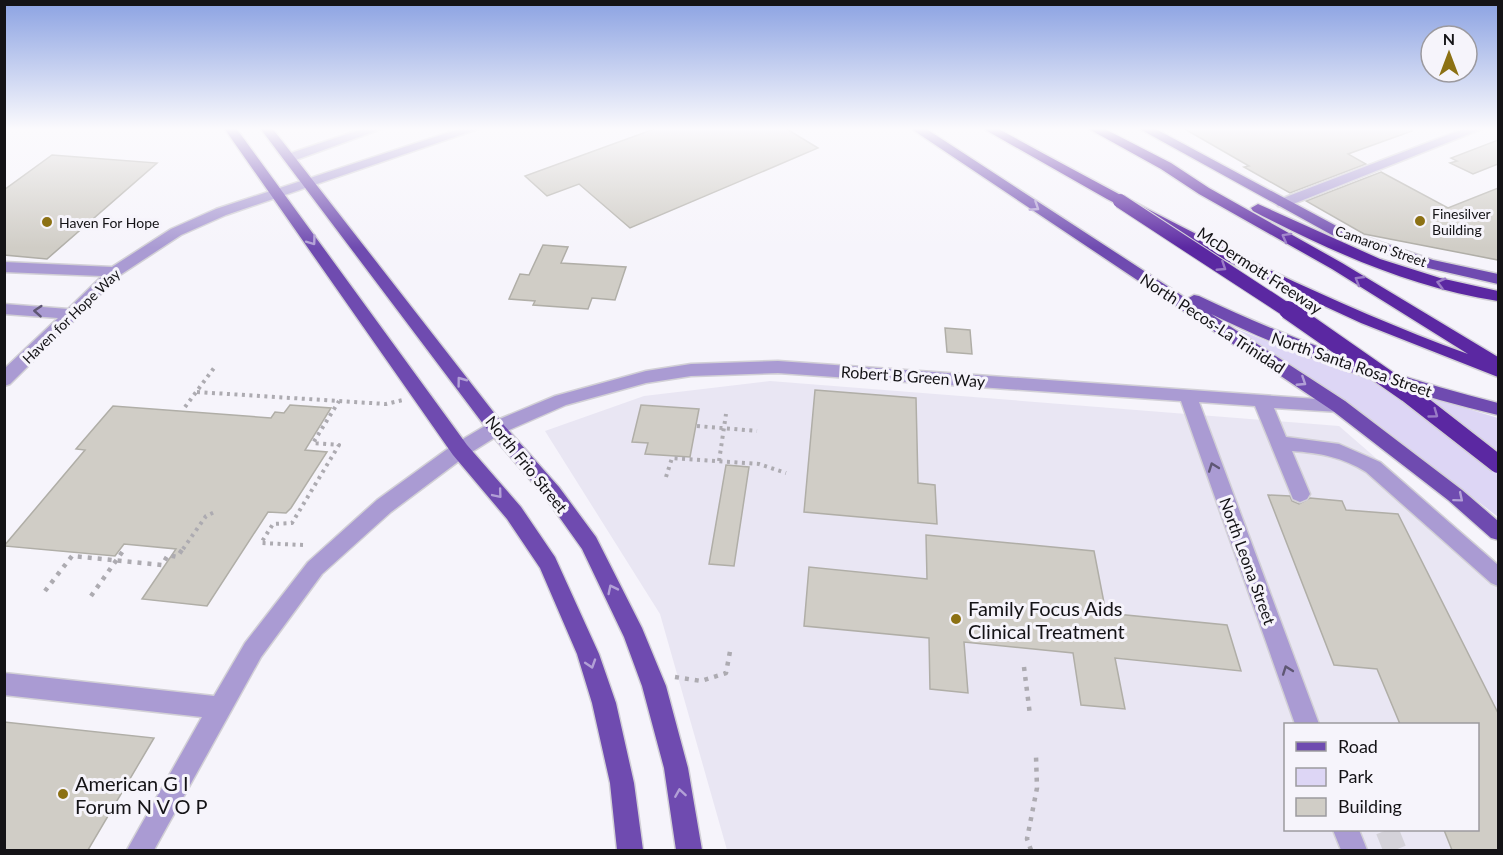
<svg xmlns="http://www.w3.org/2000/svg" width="1503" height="855" viewBox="0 0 1503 855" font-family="Lato,sans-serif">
<rect width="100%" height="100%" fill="#f6f4fb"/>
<path fill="#e9e6f3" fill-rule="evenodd" d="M 770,381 L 1339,426 L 1498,564 L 1498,850 L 727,850 L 660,614 L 545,431 L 644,396 ZM 1286,724 L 1478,724 L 1478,830 L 1286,830 Z"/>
<path fill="#ddd6f5" d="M 1224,324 L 1340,370 L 1498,418 L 1498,517 L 1375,422 Z"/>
<g fill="#d0cdc6" stroke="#b0aea7" stroke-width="1.5">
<path d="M 657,128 L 785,128 L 818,148 L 630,228 L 579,184 L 547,196 L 525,176 Z"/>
<path d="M 1183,128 L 1412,128 L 1412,131 L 1348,154 L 1366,164 L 1290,193 L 1244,167 L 1249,166 Z"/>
<path d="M 1498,140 L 1498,164 L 1473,174 L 1450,163 L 1457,161 L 1451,158 Z"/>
<path d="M 52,155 L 157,163 L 47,259 L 4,255 L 4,190 Z"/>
<path d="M 1381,172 L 1448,208 L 1498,188 L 1498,260 L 1364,234 L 1306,201 Z"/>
<path d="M 543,245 L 568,247 L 561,263 L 626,267 L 615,300 L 592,298 L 588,309 L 533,305 L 535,301 L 509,299 L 520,274 L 529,275 Z"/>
<path d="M 945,328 L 970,330 L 972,354 L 947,352 Z"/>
<path d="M 815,390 L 916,398 L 918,483 L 935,485 L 937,524 L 804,512 Z"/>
<path d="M 290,405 L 331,408 L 305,450 L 327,452 L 291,508 L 286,513 L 268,512 L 207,606 L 142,599 L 176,549 L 124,544 L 115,556 L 4,546 L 85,450 L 76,449 L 113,406 L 271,418 L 275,412 L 284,413 Z"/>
<path d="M 641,405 L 699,409 L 690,457 L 645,454 L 648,443 L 632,442 Z"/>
<path d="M 726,465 L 749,467 L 734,566 L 709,564 Z"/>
<path d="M 1268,495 L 1290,496 L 1292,501 L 1299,504 L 1310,498 L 1342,501 L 1346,510 L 1398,514 L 1498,713 L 1498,850 L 1452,850 L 1444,830 L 1478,830 L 1478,724 L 1400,724 L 1377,669 L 1334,665 Z"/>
<path d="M 926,535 L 1094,551 L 1106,613 L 1227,625 L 1241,671 L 1115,658 L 1125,709 L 1081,705 L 1073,653 L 964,642 L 968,693 L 930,689 L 929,638 L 804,626 L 809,567 L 927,579 Z"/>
<path d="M 4,722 L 154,738 L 88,850 L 4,850 Z"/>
</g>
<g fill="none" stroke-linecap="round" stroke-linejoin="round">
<path stroke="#d4d2d9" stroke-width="23" stroke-dasharray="23 11" stroke-linecap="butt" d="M 1387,830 L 1395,850"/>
<g stroke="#d2d0d6" stroke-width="3">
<g id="minor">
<path d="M 365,128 L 384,128 L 293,161 L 289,162 L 283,158 L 285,155 Z"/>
<path d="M 462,128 L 481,128 L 226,215 L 181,235 L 120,275 L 10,384 L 4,386 L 4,369 L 58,318 L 4,314 L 4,304 L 68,309 L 102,276 L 4,272 L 4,262 L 112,267 L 171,229 L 216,209 Z"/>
<path d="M 1466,128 L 1484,128 L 1288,206 L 1278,206 L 1276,203 L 1278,200 Z"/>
<path d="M 778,361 L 1345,401 L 1348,406 L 1345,411 L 1339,412 L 1274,408 L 1286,437 L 1339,444 L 1380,462 L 1498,565 L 1498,586 L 1491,583 L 1366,472 C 1342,457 1320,453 1292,451 L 1310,494 L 1307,499 L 1300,502 L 1293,499 L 1255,406 L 1199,402 L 1319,724 L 1295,724 L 1181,401 L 778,373 L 691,376 L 646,383 L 566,405 L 502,433 L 467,455 L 391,512 L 322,574 L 261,657 L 154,850 L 127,850 L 202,717 L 4,695 L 4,673 L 214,696 L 245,643 L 308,562 L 377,500 L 453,445 L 490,423 L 555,396 L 646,371 L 691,364 Z"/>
<path d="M 1333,830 L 1359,830 L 1367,850 L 1341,850 Z"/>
</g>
</g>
<g stroke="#d2d0d6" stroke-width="3">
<g id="major">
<path d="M 224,128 L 236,128 L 467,445 L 521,507 L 555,557 L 599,654 L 616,703 L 634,783 L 643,850 L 617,850 L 610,783 L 592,703 L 577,654 L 540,568 L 507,519 L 453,455 Z"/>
<path d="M 260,128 L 272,128 L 502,423 L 559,487 L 596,537 L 642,628 L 666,686 L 688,768 L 702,850 L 676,850 L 664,768 L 642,686 L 624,637 L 582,549 L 545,497 L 490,433 Z"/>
<path d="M 910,128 L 925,128 L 1187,299 L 1194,295 L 1199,296 C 1296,342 1395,377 1498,403 L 1498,415 C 1399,391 1303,359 1211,314 L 1345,401 L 1462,490 L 1498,521 L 1498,540 L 1491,538 L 1448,500 L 1333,411 Z"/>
<path d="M 1138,128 L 1154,128 L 1342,229 L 1433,260 L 1498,274 L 1498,284 L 1424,267 L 1332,235 Z"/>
</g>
</g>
<g stroke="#d2d0d6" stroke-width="3">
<g id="highway">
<path d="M 982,128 L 997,128 C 1150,212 1304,294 1468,354 L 1332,269 L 1199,194 L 1161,169 L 1087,128 L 1103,128 L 1171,163 L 1209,188 L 1342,263 L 1498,357 L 1498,377 L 1361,323 L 1233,264 L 1107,199 Z"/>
<path d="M 1258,204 L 1380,259 L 1440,278 L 1498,291 L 1498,301 C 1412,288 1330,251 1253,211 L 1251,208 Z"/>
</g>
</g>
<g stroke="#adabb1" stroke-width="4" stroke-dasharray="3 4.5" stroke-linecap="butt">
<path d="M 197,392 L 386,404 L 403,400"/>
<path d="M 185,407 L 214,368"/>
<path d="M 697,426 L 757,431"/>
<path d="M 719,461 L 726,414"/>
<path d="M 666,477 L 672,458 L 759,464 L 786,473"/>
<path d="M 303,545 L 261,543 L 273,524 L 292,523 L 339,445 L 313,443 L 339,401"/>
<path d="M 183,549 L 206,516 L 217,511"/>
</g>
<g stroke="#adabb1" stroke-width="4.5" stroke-dasharray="4 6" stroke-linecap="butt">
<path d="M 45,591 L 72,556 L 162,565 L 168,555 L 177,557 L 184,547"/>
<path d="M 91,596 L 125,548"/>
<path d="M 1024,667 L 1030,715"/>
<path d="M 675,677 L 701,681 L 726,673 L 731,646"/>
<path d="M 1031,850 L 1027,839 L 1037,788 L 1036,756"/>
</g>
<use href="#minor" fill="#aa9bd3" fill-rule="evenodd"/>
<use href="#major" fill="#6f4bb0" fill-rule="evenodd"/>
<use href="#highway" fill="#5b28a2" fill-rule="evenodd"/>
<g stroke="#d2d0d6" stroke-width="16" stroke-linecap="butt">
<path id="highway-bridge-far1" d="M 1120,201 L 1290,312"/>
</g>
<g stroke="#d2d0d6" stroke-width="21" stroke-linecap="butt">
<path id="highway-bridge" d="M 1288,310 L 1407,393 L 1498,464"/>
</g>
<use href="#highway-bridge-far1" stroke="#5b28a2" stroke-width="14"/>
<use href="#highway-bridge" stroke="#5b28a2" stroke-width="18"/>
</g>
<defs><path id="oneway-chevron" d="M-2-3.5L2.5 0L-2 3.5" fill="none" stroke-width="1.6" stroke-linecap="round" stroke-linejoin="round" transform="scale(1.5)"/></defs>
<g stroke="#b2a0d6">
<use href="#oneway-chevron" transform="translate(1035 207) rotate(33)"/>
<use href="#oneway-chevron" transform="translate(312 241) rotate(54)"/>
<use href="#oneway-chevron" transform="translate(461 381) rotate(-127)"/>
<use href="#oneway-chevron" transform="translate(1302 382) rotate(33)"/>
<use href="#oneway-chevron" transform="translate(498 494) rotate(50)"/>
<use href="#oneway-chevron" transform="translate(1459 498) rotate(40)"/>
<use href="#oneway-chevron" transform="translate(612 589) rotate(-116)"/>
<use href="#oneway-chevron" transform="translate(591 664) rotate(72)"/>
<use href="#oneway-chevron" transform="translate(680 793) rotate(-99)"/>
</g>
<g stroke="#997ac6">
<use href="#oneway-chevron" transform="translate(1286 237) rotate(-151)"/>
<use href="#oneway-chevron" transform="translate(1222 267) rotate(33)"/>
<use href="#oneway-chevron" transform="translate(1359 280) rotate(-149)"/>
<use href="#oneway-chevron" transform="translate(1441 283) rotate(-165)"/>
<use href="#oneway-chevron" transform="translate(1434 414) rotate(36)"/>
</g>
<g stroke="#5f5774">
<use href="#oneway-chevron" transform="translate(38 311) rotate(-176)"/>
<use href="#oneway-chevron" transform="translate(1213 467) rotate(-110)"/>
<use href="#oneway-chevron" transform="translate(1287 670) rotate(-110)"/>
</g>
<linearGradient id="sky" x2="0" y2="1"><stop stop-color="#8ba2e2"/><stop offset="0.52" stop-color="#fbfafd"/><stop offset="1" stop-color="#fbfafd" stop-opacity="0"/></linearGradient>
<rect width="1503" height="248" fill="url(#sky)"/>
<g fill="#8c7114" stroke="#f6f4fb" stroke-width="2">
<circle cx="1420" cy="221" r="6"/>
<circle cx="47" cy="222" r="6"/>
<circle cx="956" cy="619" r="6"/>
<circle cx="63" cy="794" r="6"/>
</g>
<g text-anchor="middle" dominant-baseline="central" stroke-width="6" stroke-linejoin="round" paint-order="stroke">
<g font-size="14" fill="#141316" stroke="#f6f4fb" text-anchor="start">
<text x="1432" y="213">Finesilver<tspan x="1432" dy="16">Building</tspan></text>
<text x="59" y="222">Haven For Hope</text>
</g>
<g font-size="14" fill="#141316" stroke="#f6f4fb">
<text transform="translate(1381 246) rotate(20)">Camaron Street</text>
<text transform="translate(71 316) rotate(-44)">Haven for Hope Way</text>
</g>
<g font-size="16" fill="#141316" stroke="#f6f4fb">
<text transform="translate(1260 270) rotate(33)">McDermott Freeway</text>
<text transform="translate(1213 323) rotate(33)">North Pecos-La Trinidad</text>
<text transform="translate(1352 364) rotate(19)">North Santa Rosa Street</text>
<text transform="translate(913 376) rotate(4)">Robert B Green Way</text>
<text transform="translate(527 464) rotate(51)">North Frio Street</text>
<text transform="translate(1248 561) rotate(70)">North Leona Street</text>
</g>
<g font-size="20" fill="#141316" stroke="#f6f4fb" text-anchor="start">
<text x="968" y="608">Family Focus Aids<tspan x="968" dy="23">Clinical Treatment</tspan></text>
<text x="75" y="783">American G I<tspan x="75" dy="23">Forum N V O P</tspan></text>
</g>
</g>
<rect width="1503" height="855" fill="none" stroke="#141316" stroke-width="12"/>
<rect x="1284" y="723" width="195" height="108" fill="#f6f4fb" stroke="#9c9a9f" stroke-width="1.5"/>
<rect x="1296" y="742" width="30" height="9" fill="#6f4bb0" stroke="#9c9a9f" stroke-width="1.5"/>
<text x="1338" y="753" font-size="18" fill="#141316">Road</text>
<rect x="1296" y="768" width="30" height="18" fill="#ddd6f5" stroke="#9c9a9f" stroke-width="1.5"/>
<text x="1338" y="783" font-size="18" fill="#141316">Park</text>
<rect x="1296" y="798" width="30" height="18" fill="#d0cdc6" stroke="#9c9a9f" stroke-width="1.5"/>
<text x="1338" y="813" font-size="18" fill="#141316">Building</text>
<g transform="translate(1449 54)"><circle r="28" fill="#f6f4fb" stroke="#9c9a9f" stroke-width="1.5"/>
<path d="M0-4.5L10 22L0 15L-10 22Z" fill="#8c7114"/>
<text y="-9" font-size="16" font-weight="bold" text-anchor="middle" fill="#141316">N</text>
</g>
</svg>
